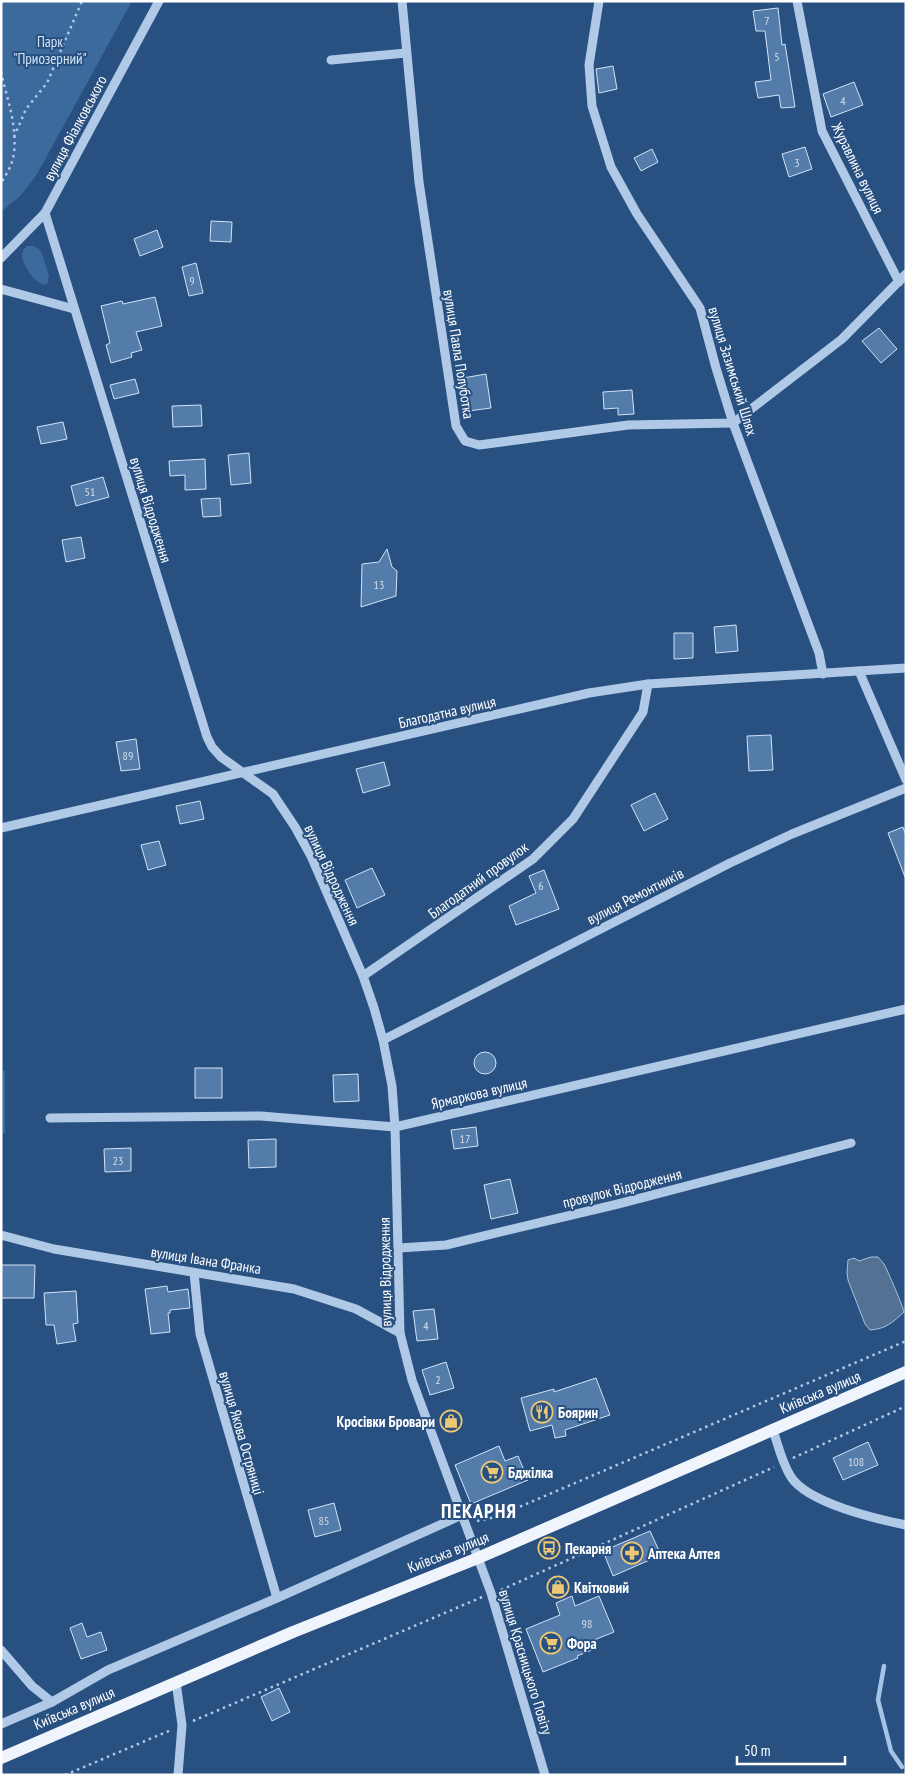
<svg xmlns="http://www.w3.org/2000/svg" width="907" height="1776" viewBox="0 0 907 1776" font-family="'PT Sans Narrow',sans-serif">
<rect width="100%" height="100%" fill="#285080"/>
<g fill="#3c6a9d">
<path d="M 1,1 L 132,1 L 36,176 L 20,196 L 1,212 Z"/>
<path d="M 27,246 L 33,246 L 39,249 L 42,254 L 49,276 L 47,284 C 37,287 23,266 22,257 C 21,252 24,249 27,246 Z"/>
<rect x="1" y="1071" width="4" height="62"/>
</g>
<path fill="#547193" stroke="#a4c4e6" d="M 871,1257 L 878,1257 C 879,1258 883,1263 884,1264 C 887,1269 904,1309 904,1312 C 893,1322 886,1329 870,1330 L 865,1324 L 848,1280 L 847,1273 L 848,1260 L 854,1258 L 859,1261 Z"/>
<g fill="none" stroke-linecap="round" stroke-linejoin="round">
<path stroke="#a4c4e6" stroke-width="4.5" d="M 884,1666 L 878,1700 L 891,1751 L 902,1767"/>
</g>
<g fill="#547cab" stroke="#d2e3f5">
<path d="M 778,8 L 782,45 L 785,44 L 795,107 L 781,108 L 779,95 L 758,98 L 755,82 L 771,80 L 765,31 L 756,31 L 753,11 Z"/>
<path d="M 613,66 L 617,89 L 599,93 L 596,69 Z"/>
<path d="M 854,82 L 863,105 L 831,117 L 823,94 Z"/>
<path d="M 805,147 L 812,169 L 789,177 L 782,154 Z"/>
<path d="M 652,149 L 658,162 L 641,171 L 634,158 Z"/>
<path d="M 211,221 L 232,222 L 231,242 L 210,241 Z"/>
<path d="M 157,230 L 163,247 L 140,256 L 134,239 Z"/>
<path d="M 196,263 L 203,293 L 189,296 L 182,267 Z"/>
<path d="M 155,297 L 162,326 L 136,332 L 142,350 L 131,353 L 132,357 L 111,363 L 106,345 L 110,343 L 101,306 L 122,301 L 123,304 Z"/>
<path d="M 879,328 L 897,349 L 881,363 L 862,341 Z"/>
<path d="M 486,374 L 491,408 L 468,411 L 463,378 Z"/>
<path d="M 135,379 L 139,393 L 114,399 L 110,385 Z"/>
<path d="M 632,390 L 634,414 L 618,415 L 618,408 L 604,409 L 603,392 Z"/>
<path d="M 201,405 L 202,426 L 173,427 L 172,406 Z"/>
<path d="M 63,422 L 67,439 L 41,444 L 37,427 Z"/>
<path d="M 249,453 L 251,483 L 231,485 L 228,455 Z"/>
<path d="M 205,459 L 206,489 L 185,490 L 185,475 L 170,476 L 169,461 Z"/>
<path d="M 103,477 L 109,497 L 76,506 L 71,486 Z"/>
<path d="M 220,498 L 221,516 L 203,517 L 201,499 Z"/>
<path d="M 81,537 L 85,558 L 66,562 L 62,540 Z"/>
<path d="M 387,549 L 392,567 L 397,571 L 396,596 L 361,607 L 362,564 L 379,562 Z"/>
<path d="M 736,625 L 738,651 L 716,653 L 714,627 Z"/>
<path d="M 674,633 L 693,633 L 693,658 L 674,659 Z"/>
<path d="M 771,735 L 773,770 L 749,771 L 747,736 Z"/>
<path d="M 136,739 L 140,769 L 121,771 L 116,742 Z"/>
<path d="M 384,762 L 390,785 L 363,793 L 356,769 Z"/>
<path d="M 655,793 L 668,819 L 644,831 L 631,805 Z"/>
<path d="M 200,801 L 204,819 L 180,824 L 176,806 Z"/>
<path d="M 903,827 L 906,836 L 905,877 L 888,833 Z"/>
<path d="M 159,841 L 166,865 L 148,870 L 141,845 Z"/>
<path d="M 372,868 L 385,895 L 357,908 L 345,880 Z"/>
<path d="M 544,870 L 559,909 L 516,925 L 509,906 L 536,893 L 529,876 Z"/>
<circle cx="485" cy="1063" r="11"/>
<rect x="195" y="1068" width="27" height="30"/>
<path d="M 358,1074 L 359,1101 L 334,1102 L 333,1075 Z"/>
<path d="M 476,1127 L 478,1146 L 454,1149 L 451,1130 Z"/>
<path d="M 276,1139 L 276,1167 L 249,1168 L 248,1140 Z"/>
<path d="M 131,1148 L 131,1171 L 105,1172 L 104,1149 Z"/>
<path d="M 510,1179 L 518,1213 L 491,1219 L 484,1185 Z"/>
<path d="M 1,1265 L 35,1265 L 34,1298 L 1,1298 Z"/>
<path d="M 167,1286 L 168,1292 L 188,1289 L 190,1308 L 170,1310 L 170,1313 L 168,1313 L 170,1332 L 151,1334 L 145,1289 Z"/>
<path d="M 76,1291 L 78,1323 L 73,1324 L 76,1341 L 57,1344 L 54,1325 L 46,1325 L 44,1293 Z"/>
<path d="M 434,1309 L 438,1339 L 417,1341 L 413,1311 Z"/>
<path d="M 446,1362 L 454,1388 L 430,1395 L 422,1370 Z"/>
<path d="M 596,1378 L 610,1415 L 565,1430 L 566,1436 L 555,1438 L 552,1425 L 530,1431 L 521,1398 L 554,1389 L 554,1392 Z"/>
<path d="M 868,1442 L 878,1465 L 843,1480 L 833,1458 Z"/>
<path d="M 499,1446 L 505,1461 L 518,1456 L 528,1480 L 471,1504 L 455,1465 Z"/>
<path d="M 334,1503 L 341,1530 L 315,1537 L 308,1510 Z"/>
<path d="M 650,1531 L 661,1555 L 613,1576 L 603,1551 Z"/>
<path d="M 572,1596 L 575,1606 L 599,1596 L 614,1632 L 594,1640 L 597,1648 L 577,1656 L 578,1658 L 543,1672 L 526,1629 L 560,1615 L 556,1603 Z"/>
<path d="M 82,1623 L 87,1637 L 101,1632 L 107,1650 L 81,1659 L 70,1628 Z"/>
<path d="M 279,1688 L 290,1712 L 272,1721 L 261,1697 Z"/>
</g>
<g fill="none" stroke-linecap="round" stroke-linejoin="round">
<g stroke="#afc9e6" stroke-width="2.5" stroke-dasharray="2.5 4" stroke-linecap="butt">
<path d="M 1,72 C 7,99 19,130 13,158 C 11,167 6,175 1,183"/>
<path d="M 14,137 L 26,109 L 47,83 L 82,1"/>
<path d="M 793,1458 L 906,1406"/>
<path d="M 477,1521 L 496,1517 L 906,1341"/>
<path d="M 501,1590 L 774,1467"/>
<path d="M 193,1721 L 482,1597"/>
<path d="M 65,1775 L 171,1730"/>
</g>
<g stroke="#afc9e6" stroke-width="9">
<path d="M 402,1 L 419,182 L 456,426 L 465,441 L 479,445 L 628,425 L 733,423 L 842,339 L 906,274"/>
<path d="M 599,1 L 589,65 L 592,106 L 611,167 L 637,214 L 700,308 L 716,368 L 733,423 L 819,653 L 823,674"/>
<path d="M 797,1 L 822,131 L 899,282"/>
<path d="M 331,60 L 406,53"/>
<path d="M 45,213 L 207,737 L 212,747 L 221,757 L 273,794 L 295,827 L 311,856 L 363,976 L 374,1008 L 383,1040 L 392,1086 L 395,1127 L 400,1333 L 412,1380 L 491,1593 L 545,1775"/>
<path d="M 1,258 L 45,213 L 159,1"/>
<path d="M 1,289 L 74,309"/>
<path d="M 859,671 L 906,780"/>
<path d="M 1,828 L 589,693 L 648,684 L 906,668"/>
<path d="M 363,976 L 533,859 L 573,819 L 643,712 L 648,684"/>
<path d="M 383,1040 L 730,863 L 792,834 L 906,788"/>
<path d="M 50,1118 L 261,1116 L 395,1127 L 906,1009"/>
<path d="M 1,1235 L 54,1249 L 294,1289 L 356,1309 L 400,1333"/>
<path d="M 399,1248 L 446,1245 L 618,1204 L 851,1143"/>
<path d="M 194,1273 L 200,1334 L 277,1598"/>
<path d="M 773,1430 C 778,1445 782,1463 791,1477 C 808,1503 876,1519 906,1525"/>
<path d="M 1,1650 L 32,1686 L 52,1702"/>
<path d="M 176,1682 L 182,1725 L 178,1775"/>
<path d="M 1,1724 L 52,1702 L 108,1670 L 277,1598 L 462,1515"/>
</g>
<path stroke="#f0f5fd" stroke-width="12" d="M 1,1758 L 293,1632 L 478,1558 L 906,1372"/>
</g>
<defs>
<g id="restaurant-ring" transform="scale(1.125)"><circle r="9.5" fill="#285080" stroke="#edc875" stroke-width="1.5"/><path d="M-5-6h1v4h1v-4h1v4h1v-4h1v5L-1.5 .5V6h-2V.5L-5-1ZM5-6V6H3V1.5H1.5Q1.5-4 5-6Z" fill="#edc875"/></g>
<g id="shop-ring" transform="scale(1.125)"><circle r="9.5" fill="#285080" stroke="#edc875" stroke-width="1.5"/><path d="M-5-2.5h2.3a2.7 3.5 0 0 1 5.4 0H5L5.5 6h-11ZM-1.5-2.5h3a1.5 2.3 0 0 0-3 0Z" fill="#edc875"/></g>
<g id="supermarket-ring" transform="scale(1.125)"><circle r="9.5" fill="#285080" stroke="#edc875" stroke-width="1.5"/><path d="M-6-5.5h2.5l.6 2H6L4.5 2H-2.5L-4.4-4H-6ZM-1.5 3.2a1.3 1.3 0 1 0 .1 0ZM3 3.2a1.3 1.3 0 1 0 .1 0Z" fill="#edc875"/></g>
<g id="bus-ring" transform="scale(1.125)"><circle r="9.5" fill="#285080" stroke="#edc875" stroke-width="1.5"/><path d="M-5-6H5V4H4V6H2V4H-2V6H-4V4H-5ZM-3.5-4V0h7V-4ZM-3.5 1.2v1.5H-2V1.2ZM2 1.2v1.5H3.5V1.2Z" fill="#edc875"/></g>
<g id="pharmacy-ring" transform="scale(1.125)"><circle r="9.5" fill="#285080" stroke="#edc875" stroke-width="1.5"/><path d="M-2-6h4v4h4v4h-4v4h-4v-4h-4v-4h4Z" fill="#edc875"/></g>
</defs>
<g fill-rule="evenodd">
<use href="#restaurant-ring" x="542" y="1412"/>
<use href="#shop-ring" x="451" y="1421"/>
<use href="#supermarket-ring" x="492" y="1472"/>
<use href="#bus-ring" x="549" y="1548"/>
<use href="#pharmacy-ring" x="632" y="1553"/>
<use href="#shop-ring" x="558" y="1587"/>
<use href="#supermarket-ring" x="551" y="1643"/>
</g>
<g text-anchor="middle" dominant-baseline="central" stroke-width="4" stroke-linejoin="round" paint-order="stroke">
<g font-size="12" fill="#d4deea">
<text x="767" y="20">7</text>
<text x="777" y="56">5</text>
<text x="843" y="100">4</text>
<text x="797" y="162">3</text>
<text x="192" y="280">9</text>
<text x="90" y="491">51</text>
<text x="379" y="584">13</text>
<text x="128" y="755">89</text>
<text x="541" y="885">6</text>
<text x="465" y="1138">17</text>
<text x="118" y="1160">23</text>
<text x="426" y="1325">4</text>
<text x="438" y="1379">2</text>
<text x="856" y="1461">108</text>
<text x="324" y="1520">85</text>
<text x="587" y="1623">98</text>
</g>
<g font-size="15" fill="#d2e3f5" stroke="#285080">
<text x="50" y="41">Парк<tspan x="50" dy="17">"Приозерний"</tspan></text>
</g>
<g font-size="15" fill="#fff" stroke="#285080">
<text transform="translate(75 128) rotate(-62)">вулиця Фіалковського</text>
<text transform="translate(858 168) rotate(64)">Журавлина вулиця</text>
<text transform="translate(459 354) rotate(81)">вулиця Павла Полуботка</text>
<text transform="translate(733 371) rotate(73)">вулиця Зазимський Шлях</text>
<text transform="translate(151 510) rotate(73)">вулиця Відродження</text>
<text transform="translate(447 712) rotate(-13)">Благодатна вулиця</text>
<text transform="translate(332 875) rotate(65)">вулиця Відродження</text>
<text transform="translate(478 880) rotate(-36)">Благодатний провулок</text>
<text transform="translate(635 896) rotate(-27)">вулиця Ремонтників</text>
<text transform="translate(479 1093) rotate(-13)">Ярмаркова вулиця</text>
<text transform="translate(622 1188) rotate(-14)">провулок Відродження</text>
<text transform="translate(206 1260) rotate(9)">вулиця Івана Франка</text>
<text transform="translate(385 1272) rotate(-91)">вулиця Відродження</text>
<text transform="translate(820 1392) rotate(-23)">Київська вулиця</text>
<text transform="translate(242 1433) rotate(74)">вулиця Якова Остряниці</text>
<text transform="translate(448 1552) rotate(-22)">Київська вулиця</text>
<text transform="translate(526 1662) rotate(73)">вулиця Красницького Повіту</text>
<text transform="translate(74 1708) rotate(-23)">Київська вулиця</text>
</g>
<g font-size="15" font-weight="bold" fill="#fff" stroke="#285080" text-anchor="start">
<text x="558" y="1412">Боярин</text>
<text x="435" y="1421" text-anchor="end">Кросівки Бровари</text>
<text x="508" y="1472">Бджілка</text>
<text x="565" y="1548">Пекарня</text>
<text x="648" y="1553">Аптека Алтея</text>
<text x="574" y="1587">Квітковий</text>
<text x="567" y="1643">Фора</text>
</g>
<g font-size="20" font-weight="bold" letter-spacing="1" fill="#fff" stroke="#285080">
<text x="479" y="1511">ПЕКАРНЯ</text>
</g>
</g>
<rect width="907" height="1776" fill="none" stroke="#ffffff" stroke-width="5"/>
<path d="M737 1756v8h108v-8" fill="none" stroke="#ffffff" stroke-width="2.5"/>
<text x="744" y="1756" font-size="15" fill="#ffffff" stroke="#285080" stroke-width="4" paint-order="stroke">50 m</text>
</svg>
